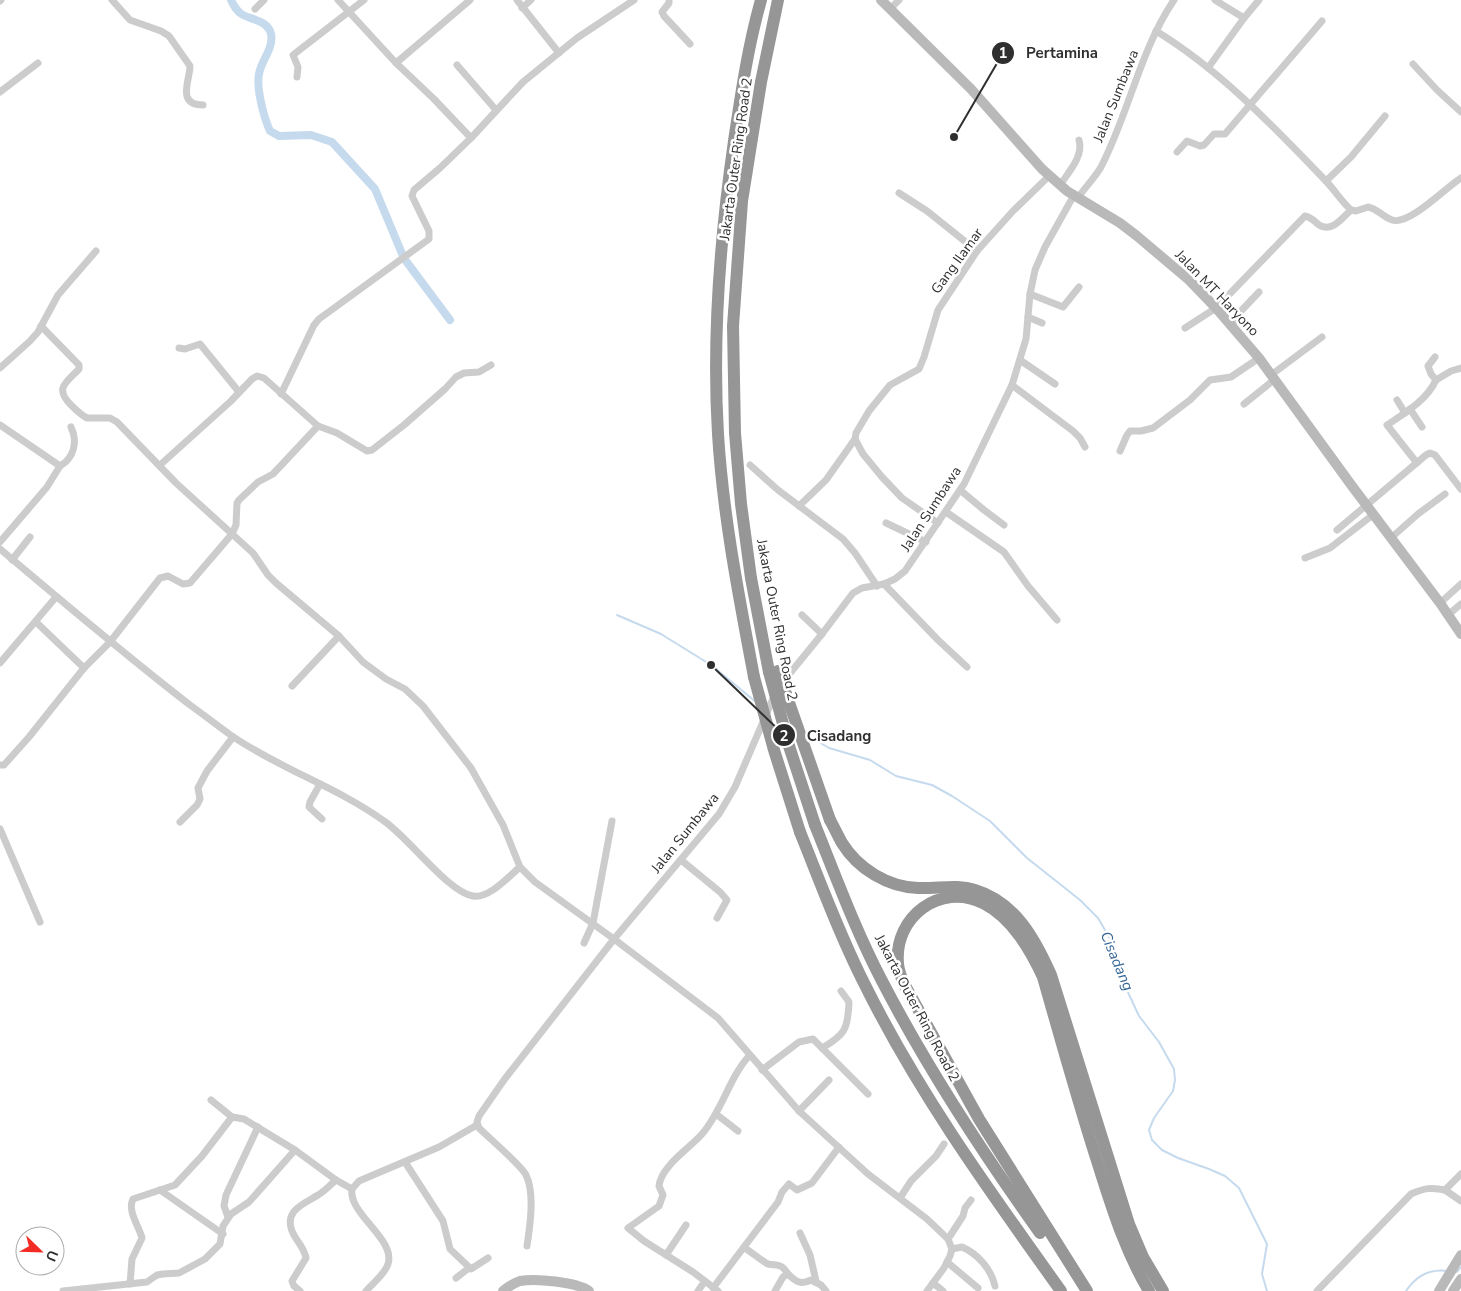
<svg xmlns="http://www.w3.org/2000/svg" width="1461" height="1291" viewBox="0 0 1461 1291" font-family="'Nunito Sans',sans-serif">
<rect width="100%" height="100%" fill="#fff"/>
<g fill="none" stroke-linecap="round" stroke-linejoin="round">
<g stroke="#c6daee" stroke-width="2">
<path d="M 617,615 L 661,634 L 711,665 L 756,702"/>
<path d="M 807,735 L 829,748 L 870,760 L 896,776 L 932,785 L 952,796 L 990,821 L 1027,858 L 1080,900 L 1098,918 L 1109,937 L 1125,986 L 1139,1016 L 1159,1042 L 1174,1069 L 1175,1080 L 1173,1091 L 1154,1118 L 1149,1130 L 1152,1140 L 1162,1150 L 1178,1158 L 1209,1169 L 1225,1176 L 1239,1188 L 1267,1244 L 1262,1274 L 1267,1291"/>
<path d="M 1457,1272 L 1461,1267"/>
<path d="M 1406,1291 C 1416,1276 1429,1268 1448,1271"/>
</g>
<g stroke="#c6daee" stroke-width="8">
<path d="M 231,0 C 234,6 237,12 243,15 C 253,20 268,21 271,34 C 274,48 261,61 259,74 C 256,88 264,118 270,131 L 279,136 L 311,135 L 332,142 L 375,189 L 403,256"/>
<path d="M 406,261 L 450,320"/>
</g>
<g stroke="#ccc" stroke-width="7">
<path d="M 112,0 L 130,20 L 161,31 L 169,36 L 190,66 C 190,80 176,105 203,105"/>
<path d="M 338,0 L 396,63 L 434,99 L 471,138"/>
<path d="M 517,0 L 559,53"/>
<path d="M 669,0 L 669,3 L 662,12 L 664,16 L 690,44"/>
<path d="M 1215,0 L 1244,18"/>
<path d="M 0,1 L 1,0"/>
<path d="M 522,8 L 531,0"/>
<path d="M 255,9 L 264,0"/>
<path d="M 890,9 L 899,0"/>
<path d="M 1156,31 C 1220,70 1272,125 1324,179 C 1334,189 1341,201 1351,210 L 1356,211 L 1368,207 C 1378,209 1383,217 1392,220 C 1409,226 1446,187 1461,178"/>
<path d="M 396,63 L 470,0"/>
<path d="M 1413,64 L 1437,90 L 1461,112"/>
<path d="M 457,65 L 496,110"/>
<path d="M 1208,68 L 1244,18 L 1259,0"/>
<path d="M 297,77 L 298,67 L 293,55 L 364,0"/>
<path d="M 0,92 L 38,63"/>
<path d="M 1177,152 L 1187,141 L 1200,146 L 1204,145 L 1214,134 L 1225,134 L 1322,21"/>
<path d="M 1326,181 L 1351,157 L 1385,116"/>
<path d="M 1060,185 C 1068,173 1084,156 1079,140"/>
<path d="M 899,193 L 927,211 L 977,251"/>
<path d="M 1078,198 C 1085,187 1094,179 1101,167 C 1129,113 1140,50 1174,0"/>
<path d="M 1030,294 L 1063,307 L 1079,287"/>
<path d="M 1028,317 L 1042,323"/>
<path d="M 41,326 L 79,365 L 79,369 C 66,383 54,388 71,405 C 76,410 81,415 87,418 L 110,418 L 117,422 L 176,483 L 253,553 L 268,575 L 276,583 L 339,636 L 363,662 L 386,679 L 405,689 L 423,706 L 471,768 L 503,825 L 520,867 L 535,882 L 614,939 L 718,1018 L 799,1111 L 868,1174 L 927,1219 L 948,1239 L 952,1249 L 950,1256 L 944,1268 L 927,1291"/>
<path d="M 1232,326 L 1241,311 L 1259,292"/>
<path d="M 1185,328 L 1216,308 L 1305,216 C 1311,217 1314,221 1319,225 C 1332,233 1342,218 1351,210"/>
<path d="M 179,348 L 185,349 L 200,344 L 239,392"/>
<path d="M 1435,357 L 1428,366 L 1431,374 L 1436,380 L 1451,371 L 1461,368"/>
<path d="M 1020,360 L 1055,384"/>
<path d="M 0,368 L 30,341 L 38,332 L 58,295 L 96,251"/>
<path d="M 1271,375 L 1322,337"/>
<path d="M 1012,385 L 1073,431 L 1080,438 L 1085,447"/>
<path d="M 281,394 L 314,325 L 319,319 L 429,239 L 429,231 L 412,196 L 414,190 L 440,168 L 471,138 L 523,82 L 577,38 L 634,0"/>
<path d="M 1397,400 L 1405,413"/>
<path d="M 1244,404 L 1275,379"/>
<path d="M 1410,409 L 1422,427"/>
<path d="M 0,425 L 60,466 L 47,487 L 0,542"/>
<path d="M 1120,451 L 1127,435 L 1130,431 L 1141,431 L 1153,428 L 1190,400 L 1210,380 L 1231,377 L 1259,358"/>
<path d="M 1417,463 L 1387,425 C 1405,413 1427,400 1436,380"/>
<path d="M 160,465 L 231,401 L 252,379 L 257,376 L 264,378 L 318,426 L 337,433 L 367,451 L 372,450 L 404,425 L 445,389 L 456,377 L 464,373 L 479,372 L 491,365"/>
<path d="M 750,465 L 778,490 L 843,539 L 855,553 L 877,586"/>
<path d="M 60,466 C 74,458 78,442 71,427"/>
<path d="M 960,490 L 984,510 L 1004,525"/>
<path d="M 799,506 L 826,480 L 855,439"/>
<path d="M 946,512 L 1004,552 L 1028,586 L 1057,620"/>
<path d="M 886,523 L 926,542"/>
<path d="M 938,523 L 902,498 L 882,477 L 863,454 L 855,439 L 856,433 L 869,411 L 890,385 L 919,369 L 924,357 L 938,310 L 977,251 L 1013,211 L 1049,176"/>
<path d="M 1337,530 L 1426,455 L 1430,453 L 1435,455 L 1461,489"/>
<path d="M 1392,537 L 1418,514 L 1445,494"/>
<path d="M 0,549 C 63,602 125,655 190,705 C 204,715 218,726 232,736 C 280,769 337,787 384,821 C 408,837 448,892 473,896 C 489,899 508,877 520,867"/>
<path d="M 1305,558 L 1330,548 L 1374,514"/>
<path d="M 12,560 L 30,537"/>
<path d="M 884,584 L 938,640 L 967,667"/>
<path d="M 1440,603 L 1461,584"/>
<path d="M 802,615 L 822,634"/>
<path d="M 1448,615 L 1461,604"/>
<path d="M 36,622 L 84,668"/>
<path d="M 0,663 L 56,597"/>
<path d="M 782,683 L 822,634 L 853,593 L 862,588 L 884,584 L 895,579 L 905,571 L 964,484 L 1012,385 L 1026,339 L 1030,294 L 1035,270 L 1045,247 L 1074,195"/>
<path d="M 292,686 L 339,636"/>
<path d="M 0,765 L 4,765 L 29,737 L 84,668 L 110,642 L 160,578 L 168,576 L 183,584 L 190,583 L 232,534 L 236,525 L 237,503 L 239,500 L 258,482 L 273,474 L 318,426"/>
<path d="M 320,784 L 310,802 L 309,807 L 322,819"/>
<path d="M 180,822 L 197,805 L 200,799 L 198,788 L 207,771 L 233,737"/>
<path d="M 0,829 L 40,922"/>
<path d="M 681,860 L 720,892 L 727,900 L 717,918"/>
<path d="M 584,943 L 593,923 L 612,821"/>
<path d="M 822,1048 C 845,1035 848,1029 849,1002 L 841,991"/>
<path d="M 762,1070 L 799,1042 L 813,1039 L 868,1094"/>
<path d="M 211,1100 L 232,1117 L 244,1119 L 295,1150 L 336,1180 L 352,1189"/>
<path d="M 799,1111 L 829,1080"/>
<path d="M 716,1114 L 738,1131"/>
<path d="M 405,1162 L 443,1221 L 450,1249 L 471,1269 L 488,1258"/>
<path d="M 160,1190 L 223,1234"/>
<path d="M 1445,1190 L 1461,1201"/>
<path d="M 900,1198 L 911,1181 L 936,1156 L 944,1144"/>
<path d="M 228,1217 L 224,1206 L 226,1195 L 258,1127"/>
<path d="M 800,1233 L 810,1255 L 816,1281"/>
<path d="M 948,1239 L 963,1216 L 965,1208 L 971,1200"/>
<path d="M 527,1246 C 530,1226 535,1193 526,1175 C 522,1166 488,1137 479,1128 L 477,1122 L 479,1116 L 504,1080 L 614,939 L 719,814 L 735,787 L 775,694"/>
<path d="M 744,1247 C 749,1251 764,1262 768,1264 C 778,1266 781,1263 788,1274"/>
<path d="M 952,1249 L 962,1247 C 978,1254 991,1269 995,1286"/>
<path d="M 666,1255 L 686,1225"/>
<path d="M 947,1262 L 978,1288"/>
<path d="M 456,1278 L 469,1268"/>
<path d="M 933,1283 L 943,1291"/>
<path d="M 130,1284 L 132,1259 L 142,1238 C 139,1226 127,1211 133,1199 L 175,1185 L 202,1156 L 232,1117"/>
<path d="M 713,1288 L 778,1202 L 782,1192 L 789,1184 L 797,1190 L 812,1183 L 839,1147"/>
<path d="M 63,1291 L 147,1282 L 157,1275 L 163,1274 L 179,1273 L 205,1259 L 220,1244 L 223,1226 L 231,1214 L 249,1202 L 295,1150"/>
<path d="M 300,1291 L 294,1286 L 292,1281 L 306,1258 C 304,1247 296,1241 292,1231 C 284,1210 304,1204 318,1195 C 325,1191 330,1185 336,1180"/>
<path d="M 366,1291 C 373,1283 385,1274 388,1264 C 396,1239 348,1214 352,1189 L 359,1181 L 439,1147 L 477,1125"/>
<path d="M 698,1291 L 705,1281"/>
<path d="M 718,1291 L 693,1272 L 644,1241 L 628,1228 L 659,1206 L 663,1195 L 659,1186 C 661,1166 689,1149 702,1134 C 722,1111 729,1078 749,1056"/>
<path d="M 775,1291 L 783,1277 L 788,1274 C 796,1282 801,1285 811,1280 L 821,1285 L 826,1291"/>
<path d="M 1317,1291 L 1411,1194 C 1424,1188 1432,1187 1445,1190 L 1461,1174"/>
</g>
<g stroke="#b9b9b9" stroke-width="10">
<path d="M 881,0 L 971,89 L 1042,169 L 1067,191 L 1120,223 L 1137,236 L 1189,280 L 1216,308 L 1259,358 L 1352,486 L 1440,603 L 1461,634"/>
<path d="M 503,1291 C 508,1287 513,1283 520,1281 C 535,1278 577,1282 589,1291"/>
<path d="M 1439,1291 L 1461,1255"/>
<path d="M 1453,1291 L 1461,1279"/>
</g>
<g stroke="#969696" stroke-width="12">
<path d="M 769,672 L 751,578 L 741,504 L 735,433 L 733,326 L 742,201 L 761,82 L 778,0"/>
<path d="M 754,677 C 739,597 723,516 718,434 C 712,336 720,238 734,141 C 741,94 748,46 761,0"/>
<path d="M 830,820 C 834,827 838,836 842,843 C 858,869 888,887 918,888 C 937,889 957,884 975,890 C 1015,902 1035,939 1051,975 L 1129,1224 L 1143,1257 L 1163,1291"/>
<path d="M 815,825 C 836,877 855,929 881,979 C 927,1068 982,1152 1040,1233"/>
<path d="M 800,832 C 821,884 840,936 865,985 C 919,1094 991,1193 1061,1291"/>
<path d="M 1087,1291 L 979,1119 L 903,982 C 901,976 898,969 898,963 C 894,917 940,882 983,903 C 1012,918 1030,949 1043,977 C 1061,1040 1078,1102 1098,1164 C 1112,1208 1125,1251 1149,1291"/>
</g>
<g stroke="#969696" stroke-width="12">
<path d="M 778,671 L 830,820"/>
<path d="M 769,672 L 789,746 L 815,825"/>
<path d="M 754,677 L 774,750 L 800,832"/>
</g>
</g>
<g text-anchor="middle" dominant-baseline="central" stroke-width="5" stroke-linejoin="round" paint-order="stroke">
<g font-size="14" fill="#2f2f2f" stroke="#fff">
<text transform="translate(1116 96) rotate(-68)">Jalan Sumbawa</text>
<text transform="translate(736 159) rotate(-82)">Jakarta Outer Ring Road 2</text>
<text transform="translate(957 261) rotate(-54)">Gang Ilamar</text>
<text transform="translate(1217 293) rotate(46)">Jalan MT Haryono</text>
<text transform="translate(931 509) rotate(-57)">Jalan Sumbawa</text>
<text transform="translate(777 620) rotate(79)">Jakarta Outer Ring Road 2</text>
<text transform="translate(685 833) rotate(-51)">Jalan Sumbawa</text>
<text transform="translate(917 1008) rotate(62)">Jakarta Outer Ring Road 2</text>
</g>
<g font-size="15" font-style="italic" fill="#366797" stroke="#fff">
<text transform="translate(1117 961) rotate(67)">Cisadang</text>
</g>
</g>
<path fill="none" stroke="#2f2f2f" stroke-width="2" d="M954 137L1003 53M711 665L784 735"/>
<g fill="#2f2f2f" stroke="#fff" stroke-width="2">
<circle cx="954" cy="137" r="5"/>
<circle cx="711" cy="665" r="5"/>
<circle cx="1003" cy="53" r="12"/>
<circle cx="784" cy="735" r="12"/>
</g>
<g font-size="15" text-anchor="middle" font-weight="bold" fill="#fff">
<text x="1003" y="58">1</text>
<text x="784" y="741">2</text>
</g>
<g font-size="15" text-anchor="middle" font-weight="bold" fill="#2f2f2f" stroke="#fff" stroke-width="5" stroke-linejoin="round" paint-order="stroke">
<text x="1062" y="58">Pertamina</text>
<text x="839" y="741">Cisadang</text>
</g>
<g transform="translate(40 1251) rotate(113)"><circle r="24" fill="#ffffff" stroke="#acacac"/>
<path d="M0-4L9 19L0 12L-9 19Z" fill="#f22c24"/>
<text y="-8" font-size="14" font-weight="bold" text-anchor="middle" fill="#2f2f2f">U</text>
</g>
</svg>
